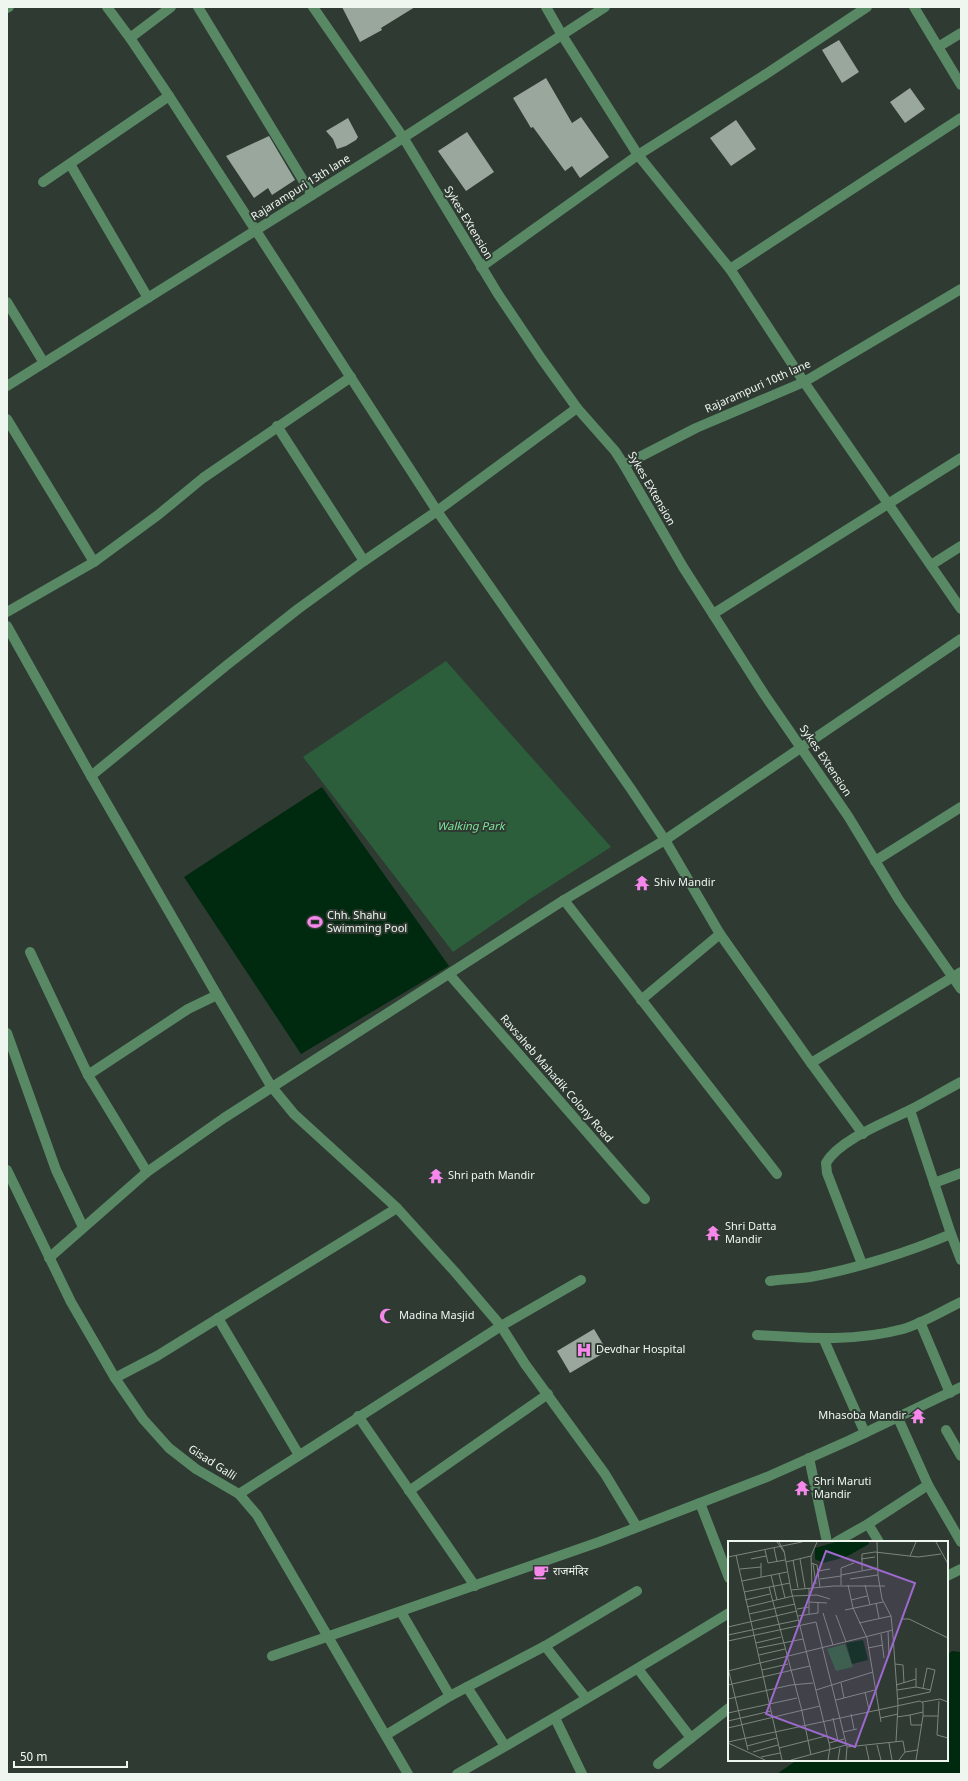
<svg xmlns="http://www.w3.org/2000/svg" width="968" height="1781" viewBox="0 0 968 1781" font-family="Georgia,'Noto Sans Devanagari',serif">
<rect width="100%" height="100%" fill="#2f3a32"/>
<path fill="#2d5e3b" d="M 446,661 L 611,847 L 530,899 L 453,952 L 303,757 Z"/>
<g fill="#002a0f">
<path d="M 322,787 L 449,966 L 301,1054 L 184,877 Z"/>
<path d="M 952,1651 L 961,1652 L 961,1774 L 777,1774 L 797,1760 L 947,1760 L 947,1655 Z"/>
</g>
<g fill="#9aa79c">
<path d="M 342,7 L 415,7 L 381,28 L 382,30 L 360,42 Z"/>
<path d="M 839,40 L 859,72 L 842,83 L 822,50 Z"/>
<path d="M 546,78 L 572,123 L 581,117 L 609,157 L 580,178 L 572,166 L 565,171 L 533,127 L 531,128 L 513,98 Z"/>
<path d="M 910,88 L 925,109 L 905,123 L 890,102 Z"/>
<path d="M 348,118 L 358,137 L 356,140 L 346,146 L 337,149 L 333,139 L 326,131 Z"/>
<path d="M 736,120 L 756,149 L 731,166 L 710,138 Z"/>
<path d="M 467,132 L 494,172 L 466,191 L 438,151 Z"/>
<path d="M 269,136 L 295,180 L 272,195 L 268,188 L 254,198 L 226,156 Z"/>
<path d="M 594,1329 L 607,1351 L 570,1373 L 557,1351 Z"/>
</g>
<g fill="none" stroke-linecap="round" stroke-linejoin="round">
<g stroke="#588964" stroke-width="10">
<path d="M 107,7 L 130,38 L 169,96 L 437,511 L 631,789 L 665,840 L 720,934 L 811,1063 L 961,972"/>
<path d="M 198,7 L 312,195"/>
<path d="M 313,7 L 403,137 L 498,294 L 541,358 L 577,408 L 615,451 L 624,465 L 683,567 L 764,694 L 848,816 L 899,900 L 961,989"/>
<path d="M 546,7 L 562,35 L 638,155 L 730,269 L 804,382 L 961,609"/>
<path d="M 914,7 L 961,85"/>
<path d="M 7,8 L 9,7"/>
<path d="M 130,38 L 171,7"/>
<path d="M 938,47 L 961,33"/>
<path d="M 70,164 L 148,298"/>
<path d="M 43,182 L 169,96"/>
<path d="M 481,267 L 638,155 L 763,76 L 867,7"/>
<path d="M 730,269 L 961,118"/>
<path d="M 7,302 L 44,363"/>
<path d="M 7,386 L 389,147 L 605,7"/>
<path d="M 7,419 L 94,562"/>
<path d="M 277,426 L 364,561"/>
<path d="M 624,465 L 696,428 L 804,382 L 961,289"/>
<path d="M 931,565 L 961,546"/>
<path d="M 7,612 L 94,562 L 158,515 L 203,478 L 351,377"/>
<path d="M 713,614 L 961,458"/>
<path d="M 7,626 L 91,776 L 217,995 L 271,1086 L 294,1114 L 397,1208 L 455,1272 L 501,1326 L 525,1364 L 605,1474 L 637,1527"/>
<path d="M 91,776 L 227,665 L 298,609 L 364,561 L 437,511 L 577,408"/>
<path d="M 875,861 L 961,807"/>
<path d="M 564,900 L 777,1174"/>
<path d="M 30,952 L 88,1075 L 147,1172"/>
<path d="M 449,974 L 645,1199"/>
<path d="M 641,1000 L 720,934"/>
<path d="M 7,1033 L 56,1170 L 83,1227"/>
<path d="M 811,1063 L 863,1134"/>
<path d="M 88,1075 L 188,1009 L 217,995"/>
<path d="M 910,1110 L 951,1234 L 961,1260"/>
<path d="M 7,1170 L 71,1302 L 115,1378 L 143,1419 L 169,1448 L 196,1469 L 239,1494 L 257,1515 L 408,1774"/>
<path d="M 934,1183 L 961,1173"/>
<path d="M 49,1258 L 147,1172 L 224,1118 L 564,900 L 665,840 L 961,639"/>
<path d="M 862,1264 L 827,1173 L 826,1163 C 839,1140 886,1122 910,1110 C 927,1101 944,1091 961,1082"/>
<path d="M 770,1281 C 783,1279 796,1279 810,1277 C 855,1269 909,1252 951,1234"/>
<path d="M 218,1318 L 299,1455"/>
<path d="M 920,1322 L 950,1393"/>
<path d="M 757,1335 C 806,1338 855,1342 903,1329 C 923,1323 942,1311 961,1302"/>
<path d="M 824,1340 L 865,1433"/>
<path d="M 115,1378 L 157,1356 L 397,1208"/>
<path d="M 358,1416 L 475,1586"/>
<path d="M 898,1418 L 928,1485 L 961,1542"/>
<path d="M 946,1430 L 961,1456"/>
<path d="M 809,1458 L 827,1542"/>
<path d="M 409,1491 L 548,1394"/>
<path d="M 239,1494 L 501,1326 L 581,1280"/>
<path d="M 700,1503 L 729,1578"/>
<path d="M 868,1524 L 879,1542"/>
<path d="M 836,1542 L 868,1524 L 928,1485"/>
<path d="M 947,1576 L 961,1569"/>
<path d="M 401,1612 L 450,1696"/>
<path d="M 545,1646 L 586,1698"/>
<path d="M 272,1656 L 599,1542 L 700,1503 L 767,1477 L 850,1440 L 961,1387"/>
<path d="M 638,1669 L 691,1738"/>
<path d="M 467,1687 L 505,1746"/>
<path d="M 555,1718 L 582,1774"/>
<path d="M 386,1735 L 450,1696 L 545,1646 L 637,1591"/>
<path d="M 658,1764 L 729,1708"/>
<path d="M 457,1774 C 548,1722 639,1668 729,1613"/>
</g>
</g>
<defs>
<g id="temple-bare" transform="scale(1.2)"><path d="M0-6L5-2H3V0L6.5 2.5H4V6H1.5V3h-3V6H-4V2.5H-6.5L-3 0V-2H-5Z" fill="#f788eb" stroke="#2f3a32" stroke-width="2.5" paint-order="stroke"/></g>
<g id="stadium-bare" transform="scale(1.2)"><path d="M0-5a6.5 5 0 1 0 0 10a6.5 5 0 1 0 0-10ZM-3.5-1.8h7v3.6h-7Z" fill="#f788eb" stroke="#2f3a32" stroke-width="2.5" paint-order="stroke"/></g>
<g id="mosque-bare" transform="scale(1.2)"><path d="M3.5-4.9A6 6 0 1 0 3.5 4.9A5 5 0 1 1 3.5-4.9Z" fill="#f788eb" stroke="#2f3a32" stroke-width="2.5" paint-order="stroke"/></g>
<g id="hospital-bare" transform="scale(1.2)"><path d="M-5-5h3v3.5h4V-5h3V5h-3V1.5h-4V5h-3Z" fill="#f788eb" stroke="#2f3a32" stroke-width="2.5" paint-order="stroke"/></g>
<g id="cafe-bare" transform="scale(1.2)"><path d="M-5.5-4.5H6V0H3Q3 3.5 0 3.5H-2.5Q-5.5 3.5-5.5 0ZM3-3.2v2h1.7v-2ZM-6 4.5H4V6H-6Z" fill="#f788eb" stroke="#2f3a32" stroke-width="2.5" paint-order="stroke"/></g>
</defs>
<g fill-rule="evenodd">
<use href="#temple-bare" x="642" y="883"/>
<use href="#stadium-bare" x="315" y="922"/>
<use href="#temple-bare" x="436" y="1176"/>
<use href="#temple-bare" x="713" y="1233"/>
<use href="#mosque-bare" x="387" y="1316"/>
<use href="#hospital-bare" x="584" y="1350"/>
<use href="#temple-bare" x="918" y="1416"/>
<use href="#temple-bare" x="802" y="1488"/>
<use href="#cafe-bare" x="541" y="1572"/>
</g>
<g text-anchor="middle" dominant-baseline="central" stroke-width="4" stroke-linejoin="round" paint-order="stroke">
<g font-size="11" fill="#eff6f0" stroke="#2f3a32">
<text transform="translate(301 188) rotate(-32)">Rajarampuri 13th lane</text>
<text transform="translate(468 223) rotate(59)">Sykes EXtension</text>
<text transform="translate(758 387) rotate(-24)">Rajarampuri 10th lane</text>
<text transform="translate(651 489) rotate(60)">Sykes EXtension</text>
<text transform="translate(825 761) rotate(56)">Sykes EXtension</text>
<text transform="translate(556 1079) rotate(49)">Ravsaheb Mahadik Colony Road</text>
<text transform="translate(212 1463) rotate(33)">Gisad Galli</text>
</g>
<g font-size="11" font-style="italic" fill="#7ee69b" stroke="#2f3a32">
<text x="471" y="827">Walking Park</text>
</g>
<g font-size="11" fill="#eff6f0" stroke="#2f3a32" text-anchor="start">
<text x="654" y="883">Shiv Mandir</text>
<text x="327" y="916">Chh. Shahu<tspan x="327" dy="13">Swimming Pool</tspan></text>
<text x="448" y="1176">Shri path Mandir</text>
<text x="725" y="1227">Shri Datta<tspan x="725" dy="13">Mandir</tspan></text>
<text x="399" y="1316">Madina Masjid</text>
<text x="596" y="1350">Devdhar Hospital</text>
<text x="906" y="1416" text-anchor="end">Mhasoba Mandir</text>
<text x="814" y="1482">Shri Maruti<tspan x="814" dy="13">Mandir</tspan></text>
<text x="553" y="1572">राजमंदिर</text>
</g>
</g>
<g transform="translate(728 1541)">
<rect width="220" height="220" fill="#2f3a32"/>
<path d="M 117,103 L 125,126 L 108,130 L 99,108 Z" fill="#2d5e3b"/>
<path d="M 108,1 L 140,1 L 141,3 L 118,16 L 95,22 L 87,18 L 87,7 ZM 135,99 L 140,119 L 124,123 L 118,102 Z" fill="#002a0f"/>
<path fill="none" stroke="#7c857e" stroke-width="1" d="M 49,1 L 56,11M 51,1 L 56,10 L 63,49 L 102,206 L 100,219M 149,1 L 150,34 L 154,58 L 163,75 L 165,95 L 170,164 L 168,201M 208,1 L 220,23M 46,7 L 49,21M 37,9 L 40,22 L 57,19M 8,14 L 54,219M 83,15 L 84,46M 182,15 L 188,1M 0,16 L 74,1M 23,18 L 38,15M 72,18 L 77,47M 133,18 L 147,16M 65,19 L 70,47M 58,21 L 83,15 L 89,1M 33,22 L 33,36M 83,22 L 89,24 L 92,46M 85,23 L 88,43M 12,28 L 33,26M 134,29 L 134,13 L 147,11 L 190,16 L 213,13M 90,30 L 102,28M 51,33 L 57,57M 43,34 L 49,59M 113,34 L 149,27M 92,38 L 113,35M 122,38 L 150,34M 14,40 L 59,31M 113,44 L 113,27 L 126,22M 120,44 L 125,67 L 139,97 L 153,181M 137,44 L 142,64M 41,46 L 74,170 L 83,214M 63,49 L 106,45 L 157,45M 16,51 L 62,42M 17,59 L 42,53M 123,59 L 139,55M 81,61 L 99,62M 148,62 L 151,77M 19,66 L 65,55 L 89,54 L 102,58M 69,68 L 81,66M 117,69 L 155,61M 95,72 L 105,104M 21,73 L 67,63M 81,73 L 81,47M 108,74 L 118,101M 70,75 L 90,72 L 90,61M 173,78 L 181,78 L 220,97M 131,82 L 163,75M 0,86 L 69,70M 160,90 L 161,114M 153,93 L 156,117M 0,94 L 71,79M 0,100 L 88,81 L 119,206 L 118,219M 28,102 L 53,96M 30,107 L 75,98M 140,107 L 155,104M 31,114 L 57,108M 167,123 L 175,124 L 176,142M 0,127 L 20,209M 34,129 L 60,123M 0,130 L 165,89M 113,142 L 116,157M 0,144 L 82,125M 168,144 L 188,138M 188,146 L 188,127M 88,149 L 145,131M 169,149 L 188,146 L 203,149M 137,151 L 141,169M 0,158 L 63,144 L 85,142M 170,158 L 202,151 L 207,129 L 199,127 L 195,147M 108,159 L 147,149M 211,160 L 209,194 L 220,197M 194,161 L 212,158 L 220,161M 0,172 L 69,157M 123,173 L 126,188M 195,175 L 210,175M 169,176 L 182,174M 105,177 L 110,200M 152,177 L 170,173M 0,180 L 43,170M 194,184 L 183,184 L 182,174 L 195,171M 0,187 L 92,165M 115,191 L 129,188M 0,201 L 192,160 L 195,162 L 195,175 L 188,219M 0,202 L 37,219M 101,202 L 116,198M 161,202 L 164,219M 149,204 L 153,219M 19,205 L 49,197M 138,205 L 141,219M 119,206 L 175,200 L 177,211 L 171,219M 51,207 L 98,195M 25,211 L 50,204M 177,211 L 190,209M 33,216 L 52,212M 63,219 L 118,204M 110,219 L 112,207"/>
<path fill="#9e69ce" fill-opacity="0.15" stroke="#9e69ce" stroke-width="2" d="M 98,10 L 187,42 L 127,206 L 38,173 Z"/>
<rect width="220" height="220" fill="none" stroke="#eff6f0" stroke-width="2"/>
</g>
<rect width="968" height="1781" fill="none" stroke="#eff6f0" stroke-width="16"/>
<path d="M14 1761v6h113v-6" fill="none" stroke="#eff6f0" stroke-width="2"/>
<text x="20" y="1761" font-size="12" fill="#eff6f0" stroke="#2f3a32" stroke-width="3" paint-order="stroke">50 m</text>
</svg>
